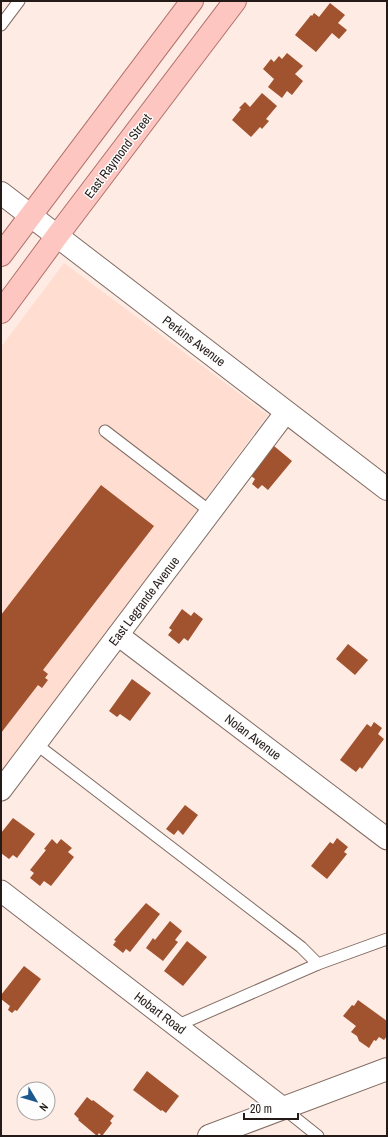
<svg xmlns="http://www.w3.org/2000/svg" width="388" height="1137" viewBox="0 0 388 1137" font-family="'Archivo Narrow',sans-serif">
<rect width="100%" height="100%" fill="#feebe3"/>
<path fill="#ffded1" d="M 64,263 L 268,415 L 1,773 L 1,347 Z"/>
<g fill="#a1522e">
<path d="M 330,3 L 345,15 L 338,23 L 347,30 L 339,39 L 332,33 L 316,52 L 295,35 L 311,15 L 312,16 L 314,13 L 319,17 Z"/>
<path d="M 287,53 L 303,66 L 295,74 L 303,81 L 292,95 L 287,91 L 282,98 L 268,87 L 274,79 L 263,69 L 271,59 L 274,62 L 279,56 L 282,59 Z"/>
<path d="M 262,93 L 277,106 L 266,119 L 269,121 L 262,129 L 260,127 L 251,137 L 232,120 L 241,109 L 239,108 L 245,102 L 250,107 Z"/>
<path d="M 274,446 L 292,461 L 268,490 L 262,485 L 258,489 L 252,484 L 255,479 L 250,475 Z"/>
<path d="M 101,485 L 154,526 L 43,670 L 48,674 L 45,678 L 48,680 L 42,688 L 38,685 L 1,733 L 1,615 Z"/>
<path d="M 182,609 L 191,616 L 194,612 L 203,619 L 188,641 L 184,638 L 179,644 L 168,635 L 172,630 L 169,628 Z"/>
<path d="M 348,644 L 368,660 L 355,675 L 336,659 Z"/>
<path d="M 132,679 L 151,693 L 130,721 L 120,714 L 117,717 L 109,711 Z"/>
<path d="M 374,722 L 382,728 L 378,734 L 384,739 L 362,769 L 360,767 L 356,772 L 340,760 L 367,724 L 371,727 Z"/>
<path d="M 185,805 L 198,815 L 183,835 L 178,830 L 174,835 L 166,829 Z"/>
<path d="M 13,818 L 35,834 L 17,858 L 13,855 L 9,859 L 1,853 L 1,833 Z"/>
<path d="M 337,838 L 348,847 L 344,852 L 347,854 L 327,879 L 311,866 L 330,842 L 333,844 Z"/>
<path d="M 52,839 L 57,844 L 61,839 L 72,848 L 68,852 L 74,857 L 51,886 L 44,881 L 40,886 L 30,878 L 34,873 L 30,870 L 46,850 L 44,849 Z"/>
<path d="M 146,903 L 160,914 L 130,952 L 126,949 L 123,953 L 113,945 L 116,941 L 114,940 Z"/>
<path d="M 170,921 L 182,931 L 175,940 L 178,942 L 163,961 L 146,948 L 153,938 L 155,940 Z"/>
<path d="M 187,941 L 207,957 L 183,986 L 164,971 Z"/>
<path d="M 24,966 L 41,979 L 17,1011 L 15,1010 L 12,1013 L 8,1010 L 10,1006 L 1,999 L 1,995 Z"/>
<path d="M 358,1000 L 387,1021 L 387,1026 L 386,1028 L 387,1029 L 387,1036 L 384,1040 L 379,1037 L 376,1041 L 374,1040 L 369,1048 L 359,1041 L 357,1036 L 351,1032 L 356,1026 L 343,1016 L 352,1005 L 354,1006 Z"/>
<path d="M 147,1071 L 179,1096 L 166,1113 L 162,1110 L 161,1111 L 133,1090 Z"/>
<path d="M 87,1097 L 92,1101 L 93,1100 L 114,1116 L 110,1121 L 112,1123 L 102,1136 L 99,1133 L 97,1136 L 78,1120 L 79,1119 L 74,1114 Z"/>
</g>
<g fill="none" stroke-linecap="round" stroke-linejoin="round">
<g stroke="#826d64" stroke-width="13">
<g id="service">
<path d="M 1,25 L 19,1"/>
<path d="M 105,431 L 211,512"/>
<path d="M 36,744 L 301,947 L 318,964"/>
<path d="M 176,1026 L 318,964 L 387,939"/>
<path d="M 283,1108 L 318,1136"/>
</g>
</g>
<g stroke="#826d64" stroke-width="23">
<g id="minor">
<path d="M 118,635 L 387,839"/>
<path d="M 1,790 L 286,412"/>
<path d="M 1,891 L 283,1108"/>
</g>
</g>
<g stroke="#826d64" stroke-width="24">
<g id="tertiary">
<path d="M 1,193 L 387,489"/>
<path d="M 209,1136 L 387,1069"/>
</g>
</g>
<g stroke="#b0716b" stroke-width="24">
<g id="primary">
<path d="M 1,255 L 192,1"/>
<path d="M 1,312 L 57,236 L 235,1"/>
</g>
</g>
<use href="#service" stroke="#fff" stroke-width="11"/>
<use href="#minor" stroke="#fff" stroke-width="21"/>
<use href="#tertiary" stroke="#fff" stroke-width="22"/>
<use href="#primary" stroke="#fdc6c1" stroke-width="22"/>
</g>
<g text-anchor="middle" dominant-baseline="central" stroke-width="3" stroke-linejoin="round" paint-order="stroke">
<g font-size="13" fill="#241b18" stroke="#fdfdfd">
<text transform="translate(118 156) rotate(-53)">East Raymond Street</text>
<text transform="translate(194 341) rotate(37)">Perkins Avenue</text>
<text transform="translate(144 601) rotate(-53)">East Legrande Avenue</text>
<text transform="translate(253 737) rotate(37)">Nolan Avenue</text>
<text transform="translate(160 1013) rotate(37)">Hobart Road</text>
</g>
</g>
<rect width="388" height="1137" fill="none" stroke="#241b18" stroke-width="4"/>
<g transform="translate(36 1101) rotate(128)"><circle r="19" fill="#fdfdfd" stroke="#a6a3a1"/>
<path d="M0-3L7 15L0 10L-7 15Z" fill="#1b588e"/>
<text y="-6" font-size="11" font-weight="bold" text-anchor="middle" fill="#241b18">N</text>
</g>
<path d="M244 1113v6h54v-6" fill="none" stroke="#241b18" stroke-width="2"/>
<text x="250" y="1113" font-size="12" fill="#241b18" stroke="#fdfdfd" stroke-width="3" paint-order="stroke">20 m</text>
</svg>
